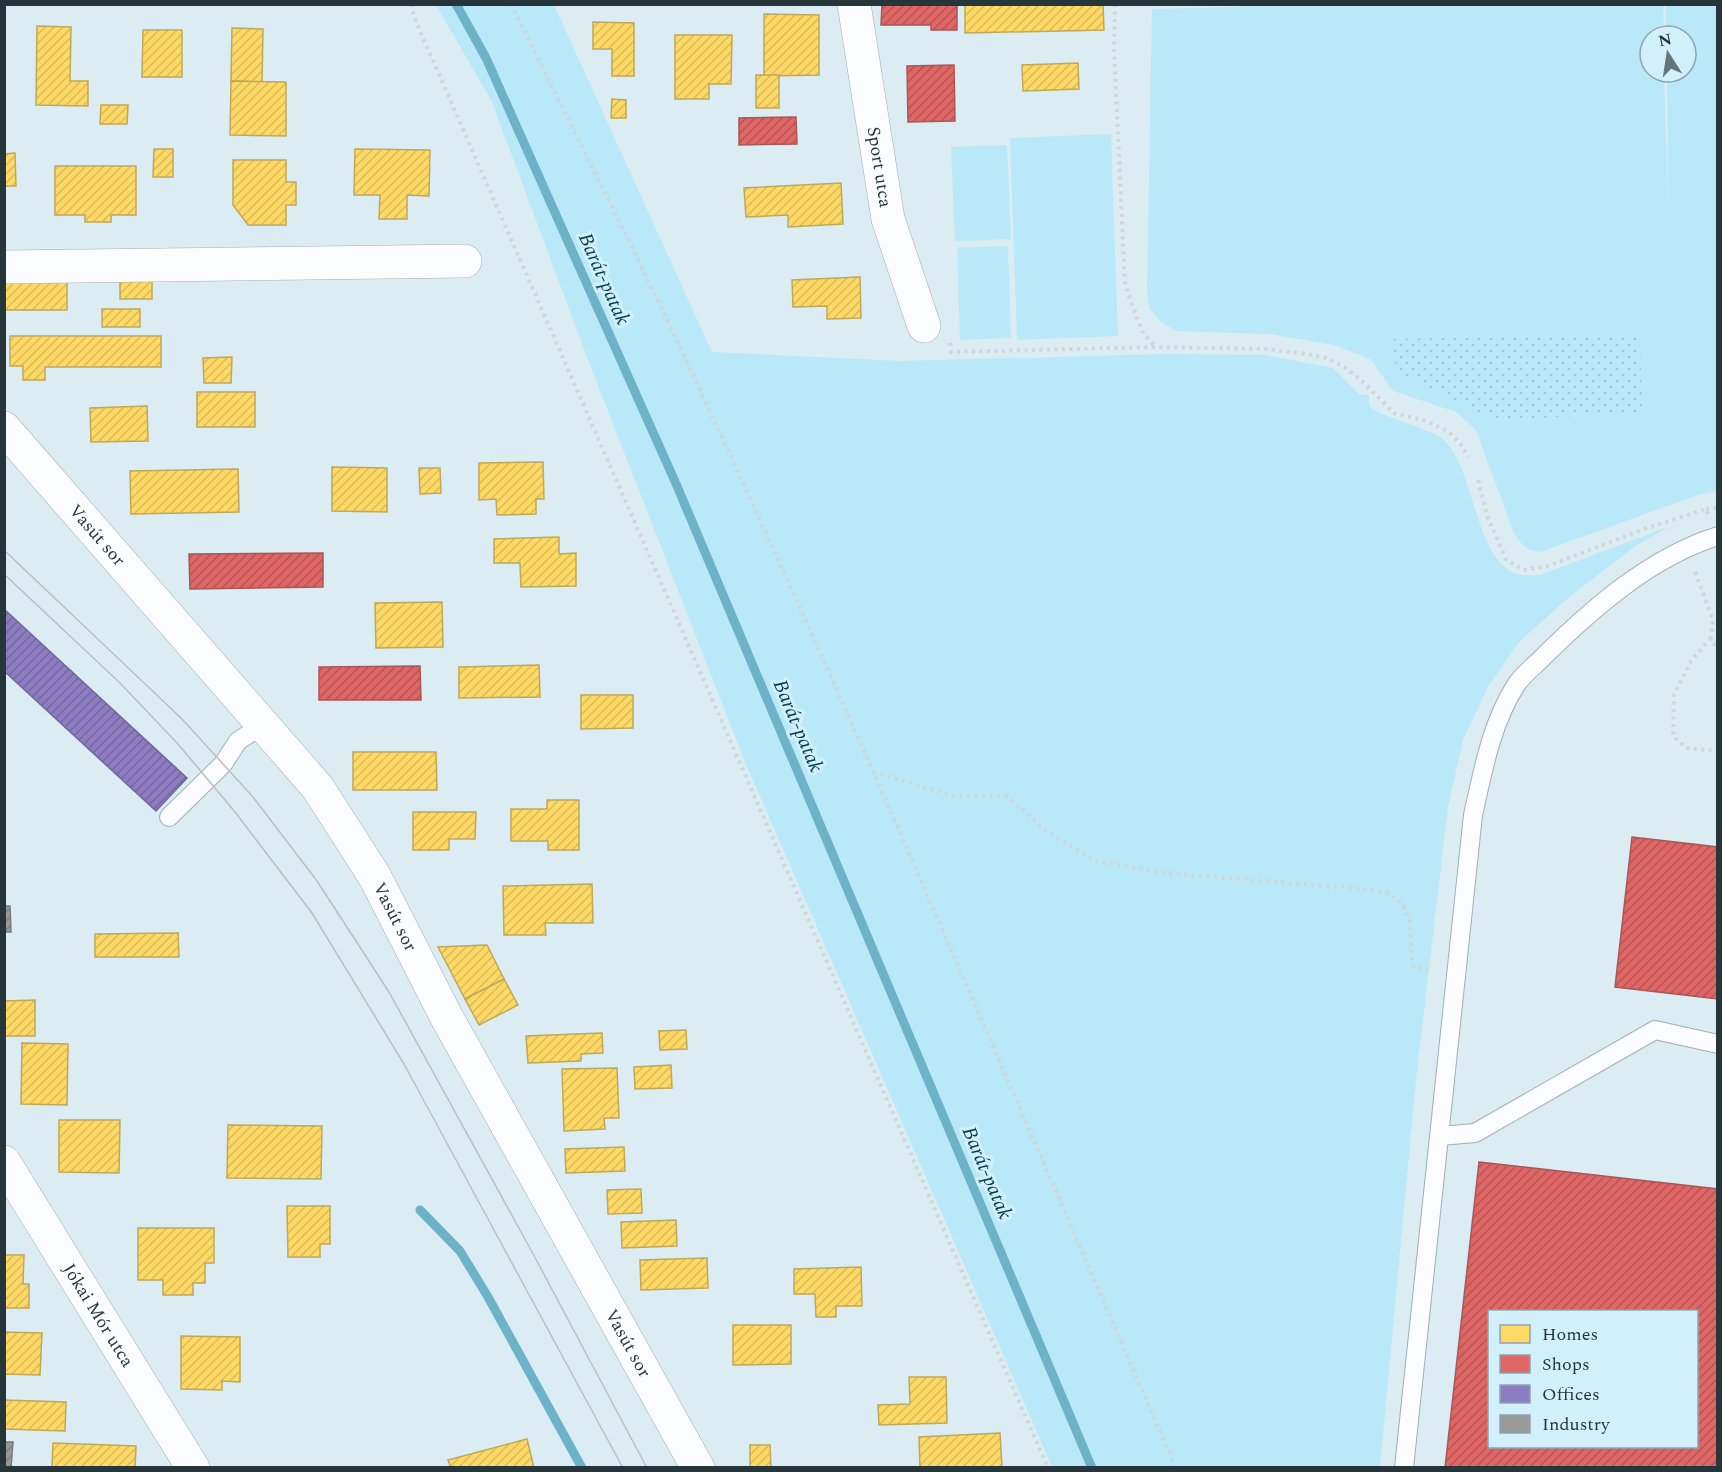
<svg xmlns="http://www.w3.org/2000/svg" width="1722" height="1472" viewBox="0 0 1722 1472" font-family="Spectral,serif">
<defs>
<pattern id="park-dots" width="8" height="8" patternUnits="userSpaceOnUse" patternTransform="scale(1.5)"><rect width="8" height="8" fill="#b9e9f9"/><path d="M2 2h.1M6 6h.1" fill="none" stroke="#9fc8d6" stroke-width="1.8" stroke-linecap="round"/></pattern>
<pattern id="homes-hatch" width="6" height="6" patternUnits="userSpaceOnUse" patternTransform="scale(1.5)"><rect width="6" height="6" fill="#ffd966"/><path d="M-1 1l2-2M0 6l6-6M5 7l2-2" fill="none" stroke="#dabb59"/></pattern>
<pattern id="shops-hatch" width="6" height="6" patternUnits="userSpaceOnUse" patternTransform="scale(1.5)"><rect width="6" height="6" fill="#e06666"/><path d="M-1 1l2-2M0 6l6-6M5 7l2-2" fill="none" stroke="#b55555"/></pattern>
<pattern id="offices-hatch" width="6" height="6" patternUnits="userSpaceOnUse" patternTransform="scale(1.5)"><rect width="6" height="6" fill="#8e7cc3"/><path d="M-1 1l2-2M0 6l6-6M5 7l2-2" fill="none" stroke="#74669f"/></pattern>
<pattern id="industry-hatch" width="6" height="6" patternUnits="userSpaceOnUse" patternTransform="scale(1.5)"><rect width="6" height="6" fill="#999"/><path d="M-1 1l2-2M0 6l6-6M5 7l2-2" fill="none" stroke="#7d7e7e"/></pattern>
</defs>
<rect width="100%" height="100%" fill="#dbecf2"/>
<g fill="#b9e9f9">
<path d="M 1336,4 L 1663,5 L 1664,36 L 1650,36 L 1650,72 L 1664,72 L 1668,202 L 1667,72 L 1686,72 L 1686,36 L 1666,36 L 1666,5 L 1717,5 L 1717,491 L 1698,495 L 1540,552 C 1524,550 1519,542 1512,528 L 1476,430 L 1456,412 L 1393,391 L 1370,359 L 1334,345 L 1270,334 L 1176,331 L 1160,321 L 1149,308 L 1147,290 L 1152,9 Z"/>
<path d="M 436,5 L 554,5 L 712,352 L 900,361 L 1164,354 L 1266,355 L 1333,368 L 1360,395 L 1369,395 C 1369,399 1368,402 1369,405 C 1374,416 1430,427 1444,440 C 1476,471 1474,559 1517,574 C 1523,576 1533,575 1540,575 L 1668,527 L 1634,547 L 1568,598 L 1518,643 L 1488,687 L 1463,740 L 1448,807 L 1416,1079 L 1380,1467 L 1052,1467 L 745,762 L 588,360 L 492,102 Z"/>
<path d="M 1111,134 L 1118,336 L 1017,340 L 1010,138 Z"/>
<path d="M 1007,145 L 1011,239 L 955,241 L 951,147 Z"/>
<path d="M 1008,246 L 1011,338 L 960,340 L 957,248 Z"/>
</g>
<path fill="url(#park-dots)" d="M 1640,335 L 1642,413 L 1494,420 L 1396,371 L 1393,339 Z"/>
<g fill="url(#homes-hatch)" stroke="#bea859" stroke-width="1.5">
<path d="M 965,4 L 1103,4 L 1104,30 L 965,33 Z"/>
<path d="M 764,14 L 819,15 L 819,75 L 764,76 Z"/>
<path d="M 593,22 L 634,23 L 634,76 L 612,76 L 612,49 L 593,49 Z"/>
<path d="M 37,26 L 71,27 L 70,81 L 88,81 L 88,106 L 36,105 Z"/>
<path d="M 232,28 L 263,29 L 262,82 L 231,81 Z"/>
<path d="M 143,30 L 182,30 L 182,77 L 142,77 Z"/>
<path d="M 675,35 L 732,35 L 731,84 L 709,84 L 709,99 L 675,99 Z"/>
<path d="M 1078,63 L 1079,89 L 1023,91 L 1022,65 Z"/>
<rect x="756" y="75" width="23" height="33"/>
<path d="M 231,81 L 286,82 L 286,136 L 230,135 Z"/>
<path d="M 612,99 L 626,100 L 626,118 L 611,118 Z"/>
<path d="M 101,105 L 128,105 L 127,124 L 100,124 Z"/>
<path d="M 154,149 L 173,149 L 173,177 L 153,177 Z"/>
<path d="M 355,149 L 430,150 L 429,196 L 407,195 L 407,219 L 379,219 L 380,195 L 354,195 Z"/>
<path d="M 15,153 L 16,186 L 4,186 L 4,154 Z"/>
<path d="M 233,160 L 286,160 L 286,182 L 296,182 L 296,205 L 286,205 L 286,225 L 248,225 L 233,205 Z"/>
<path d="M 55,166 L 136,166 L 136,215 L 111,215 L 111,222 L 85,222 L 85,215 L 55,215 Z"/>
<path d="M 841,183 L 843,224 L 788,227 L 788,215 L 746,217 L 744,188 Z"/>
<path d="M 860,277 L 861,318 L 827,319 L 827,306 L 793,307 L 792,280 Z"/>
<rect x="120" y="280" width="32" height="19"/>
<rect x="4" y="281" width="63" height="29"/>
<rect x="102" y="309" width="38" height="18"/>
<path d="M 10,336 L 161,336 L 161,367 L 45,367 L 45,380 L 23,380 L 23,366 L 10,366 Z"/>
<path d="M 232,357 L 231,383 L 204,383 L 203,358 Z"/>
<rect x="197" y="392" width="58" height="35"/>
<path d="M 147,406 L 148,441 L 91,442 L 90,408 Z"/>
<path d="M 543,462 L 544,499 L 536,499 L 536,514 L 497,515 L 496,499 L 479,500 L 479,463 Z"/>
<path d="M 332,467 L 387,468 L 387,512 L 332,511 Z"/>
<path d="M 419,468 L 440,468 L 441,493 L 420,494 Z"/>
<path d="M 238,469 L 239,512 L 131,514 L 130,471 Z"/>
<path d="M 559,537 L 559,554 L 576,553 L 576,586 L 521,587 L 520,563 L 494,563 L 494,539 Z"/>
<path d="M 442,602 L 443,647 L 376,648 L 375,603 Z"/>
<path d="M 539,665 L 540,697 L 459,698 L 459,667 Z"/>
<path d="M 581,695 L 633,695 L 633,728 L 581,729 Z"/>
<path d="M 353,752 L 436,752 L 437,790 L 353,790 Z"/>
<path d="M 547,800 L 579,800 L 579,850 L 548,850 L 548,841 L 511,841 L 511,809 L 547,809 Z"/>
<path d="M 413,812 L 476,812 L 475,839 L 449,839 L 449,850 L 413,850 Z"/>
<path d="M 592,884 L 593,923 L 545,923 L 546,935 L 504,935 L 503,886 Z"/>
<path d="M 178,933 L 179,957 L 95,957 L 95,934 Z"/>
<path d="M 487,945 L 504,979 L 465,999 L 438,947 Z"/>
<path d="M 504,979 L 518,1005 L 479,1025 L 465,999 Z"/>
<path d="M 35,1000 L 35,1036 L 4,1036 L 4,1001 Z"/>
<path d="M 686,1030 L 687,1049 L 660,1050 L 659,1031 Z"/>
<path d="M 602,1033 L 603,1053 L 581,1054 L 581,1061 L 528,1063 L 526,1036 Z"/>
<path d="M 22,1043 L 68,1044 L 67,1105 L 21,1104 Z"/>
<path d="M 671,1065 L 672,1088 L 635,1089 L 634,1067 Z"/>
<path d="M 617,1068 L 619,1118 L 604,1118 L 605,1129 L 564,1131 L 562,1069 Z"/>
<path d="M 59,1120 L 120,1120 L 119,1173 L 59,1172 Z"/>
<path d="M 228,1125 L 322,1126 L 321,1179 L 227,1178 Z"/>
<path d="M 624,1147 L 625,1171 L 566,1173 L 565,1149 Z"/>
<path d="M 641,1189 L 642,1213 L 608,1214 L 607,1190 Z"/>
<path d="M 287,1206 L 330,1206 L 330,1244 L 320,1244 L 320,1257 L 288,1257 Z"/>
<path d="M 676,1220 L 677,1246 L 622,1248 L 621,1222 Z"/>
<path d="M 138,1228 L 214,1228 L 214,1263 L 205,1263 L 205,1283 L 193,1283 L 193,1295 L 163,1295 L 163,1280 L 138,1280 Z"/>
<path d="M 4,1255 L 24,1255 L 23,1284 L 29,1284 L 29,1308 L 4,1308 Z"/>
<path d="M 707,1258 L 708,1288 L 641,1290 L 640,1260 Z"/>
<path d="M 861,1267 L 862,1306 L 836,1306 L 836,1317 L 816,1317 L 815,1294 L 794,1294 L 794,1269 Z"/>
<path d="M 733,1325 L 791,1325 L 791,1364 L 733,1365 Z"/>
<path d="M 4,1332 L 42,1333 L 40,1375 L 5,1374 L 4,1384 Z"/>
<path d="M 181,1336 L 240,1337 L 240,1382 L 222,1381 L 222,1390 L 181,1389 Z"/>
<path d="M 909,1377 L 946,1377 L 947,1423 L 879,1425 L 878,1405 L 910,1404 Z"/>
<path d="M 4,1400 L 66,1402 L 65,1431 L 4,1429 Z"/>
<path d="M 1000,1433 L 1002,1468 L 920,1468 L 919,1437 Z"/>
<path d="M 527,1439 L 534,1468 L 451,1468 L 448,1460 Z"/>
<path d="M 53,1443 L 136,1446 L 135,1468 L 52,1468 Z"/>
<path d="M 750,1445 L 770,1445 L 771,1468 L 750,1468 Z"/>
</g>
<g fill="url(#shops-hatch)" stroke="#a85759" stroke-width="1.5" fill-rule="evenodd">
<path d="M 882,4 L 957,4 L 957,30 L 931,30 L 931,25 L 881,25 Z"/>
<path d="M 954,65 L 955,121 L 908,122 L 907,66 Z"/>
<path d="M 796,117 L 797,144 L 739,145 L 739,118 Z"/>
<path d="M 323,553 L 323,587 L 190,589 L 189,554 Z"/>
<path d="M 420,666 L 421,700 L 319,700 L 319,667 Z"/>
<path d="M 1632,837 L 1718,847 L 1718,999 L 1615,987 Z"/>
<path d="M 1479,1162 L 1718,1189 L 1718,1468 L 1445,1468 ZM 1490,1312 L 1696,1312 L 1696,1446 L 1490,1446 Z"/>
</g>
<path fill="url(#offices-hatch)" stroke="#6f679a" stroke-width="1.5" d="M 4,609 L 187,778 L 156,811 L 4,671 Z"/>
<g fill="url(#industry-hatch)" stroke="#767b7c" stroke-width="1.5">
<path d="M 4,906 L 10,906 L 11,932 L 4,932 Z"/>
<path d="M 4,1442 L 13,1442 L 11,1468 L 4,1468 Z"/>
</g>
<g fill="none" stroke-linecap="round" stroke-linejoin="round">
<g stroke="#6cb3c9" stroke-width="9">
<path d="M 456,4 L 486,58 L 677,486 L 1092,1468"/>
<path d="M 420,1210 L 460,1251 L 488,1297 L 582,1468"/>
</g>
<g stroke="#a0afb4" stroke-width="20">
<g id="lane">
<path d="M 169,817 L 223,764 L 238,741 L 264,724"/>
<path d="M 1440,1136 L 1475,1133 L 1655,1030 L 1718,1044"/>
<path d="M 1404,1468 L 1473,815 C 1483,771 1491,724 1516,685 C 1523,674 1536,665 1545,655 C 1594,607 1651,557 1718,536"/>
</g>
</g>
<g stroke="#a0afb4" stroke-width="34">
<g id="street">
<path id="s1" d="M 854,4 L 888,219 L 924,326"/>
<path d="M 4,267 L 465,261"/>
<path id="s2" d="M 4,428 L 318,788 L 375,877 L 446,1016 L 698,1468"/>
<path id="s3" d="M 4,1162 L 193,1468"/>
</g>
</g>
<g stroke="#d0d5d8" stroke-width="4" stroke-dasharray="3 4.5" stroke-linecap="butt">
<path d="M 411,4 L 414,17 L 1048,1468"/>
<path d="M 511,4 C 567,118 625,230 679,345 C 853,715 1012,1092 1176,1468"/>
<path d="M 1115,4 L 1114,50 L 1125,285 L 1142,331 L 1155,347"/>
<path d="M 950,343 L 951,352 L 1155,347 L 1268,349 L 1312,355 L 1326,358 L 1344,367 L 1362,381 L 1394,413 L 1427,421 L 1449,432 L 1463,447 L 1468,457"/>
<path d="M 1478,480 L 1488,518 L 1506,559 L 1523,570 L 1548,566 L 1647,528 L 1706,509 L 1708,514"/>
<path d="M 1706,509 L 1718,508"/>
<path d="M 1695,572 L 1713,620 L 1711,638 L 1718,651"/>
<path d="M 1711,638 L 1691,661 L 1674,695 L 1673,736 L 1686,748 L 1718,751"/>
<path d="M 873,772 L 955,796 L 1007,796 L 1046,831 L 1095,861 L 1165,873 L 1365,889 C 1374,891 1387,891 1393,896 C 1418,914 1407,942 1414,968 L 1433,969"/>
</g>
<use href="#lane" stroke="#fafcfd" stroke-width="18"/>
<use href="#street" stroke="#fafcfd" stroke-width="33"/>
<g stroke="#babfc1" stroke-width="1.5">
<path d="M 4,550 L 182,719 L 253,797 L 317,881 L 389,992 L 531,1250 L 647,1468"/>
<path d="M 4,574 L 120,683 L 178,744 L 235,812 L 312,913 L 404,1064 L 623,1468"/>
</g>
</g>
<g text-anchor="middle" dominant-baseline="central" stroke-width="6" stroke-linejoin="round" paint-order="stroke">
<g font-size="18" fill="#26353a" stroke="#d2f0fb">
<text stroke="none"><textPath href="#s1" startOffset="165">Sport utca</textPath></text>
<text stroke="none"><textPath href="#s2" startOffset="142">Vasút sor</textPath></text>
<text stroke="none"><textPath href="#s2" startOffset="628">Vasút sor</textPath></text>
<text stroke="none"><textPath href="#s3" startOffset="180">Jókai Mór utca</textPath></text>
<text stroke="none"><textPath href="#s2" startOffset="1114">Vasút sor</textPath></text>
</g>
<g font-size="20" font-style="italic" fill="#013d4c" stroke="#d2f0fb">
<text transform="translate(604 279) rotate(66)">Barát-patak</text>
<text transform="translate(798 726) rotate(67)">Barát-patak</text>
<text transform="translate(987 1173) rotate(67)">Barát-patak</text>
</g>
</g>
<rect width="1722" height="1472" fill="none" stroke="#26353a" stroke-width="12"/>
<rect x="1488" y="1310" width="210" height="138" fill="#d2f0fb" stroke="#8da5ae" stroke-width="1.5"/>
<rect x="1500" y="1325" width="30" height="18" fill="#ffd966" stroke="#8da5ae" stroke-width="1.5"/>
<text x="1542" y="1340" font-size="18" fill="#26353a">Homes</text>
<rect x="1500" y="1355" width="30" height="18" fill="#e06666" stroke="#8da5ae" stroke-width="1.5"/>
<text x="1542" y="1370" font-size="18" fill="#26353a">Shops</text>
<rect x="1500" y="1385" width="30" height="18" fill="#8e7cc3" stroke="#8da5ae" stroke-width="1.5"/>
<text x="1542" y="1400" font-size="18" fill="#26353a">Offices</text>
<rect x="1500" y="1415" width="30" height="18" fill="#999999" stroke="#8da5ae" stroke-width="1.5"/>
<text x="1542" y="1430" font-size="18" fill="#26353a">Industry</text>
<g transform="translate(1668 54) rotate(348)"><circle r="28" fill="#d2f0fb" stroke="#8da5ae" stroke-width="1.5"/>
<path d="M0-4.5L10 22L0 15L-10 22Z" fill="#65757a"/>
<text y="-9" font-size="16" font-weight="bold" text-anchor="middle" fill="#26353a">N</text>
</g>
</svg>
